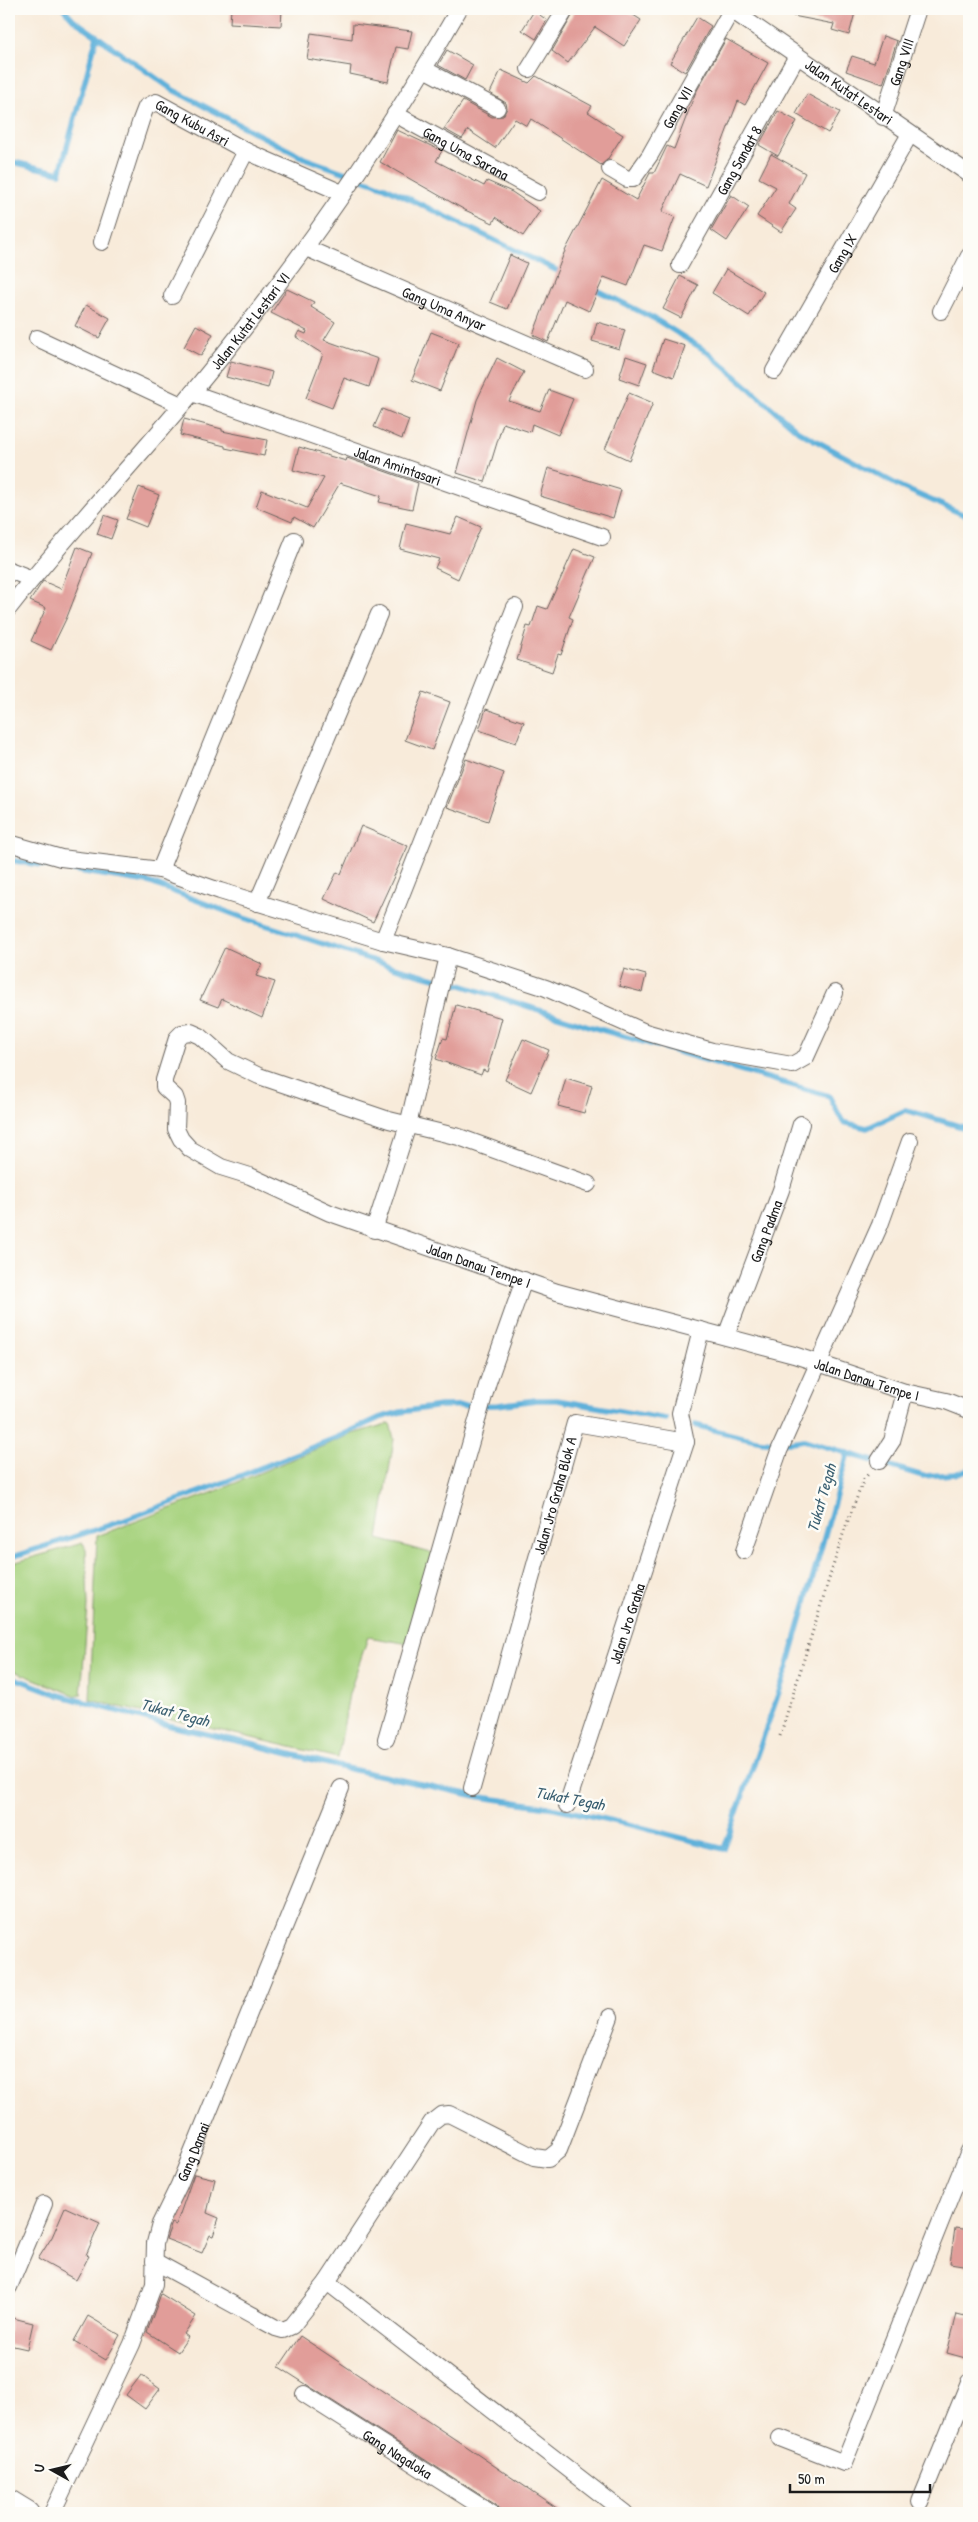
<svg xmlns="http://www.w3.org/2000/svg" width="978" height="2522" viewBox="0 0 978 2522" font-family="'Patrick Hand',sans-serif">
<rect width="100%" height="100%" fill="#fdfcf7"/>
<filter id="ink" filterUnits="userSpaceOnUse"><feTurbulence type="fractalNoise" baseFrequency=".02" numOctaves="2"/><feDisplacementMap in="SourceGraphic" scale="10" xChannelSelector="R" yChannelSelector="G"/><feConvolveMatrix kernelMatrix="1 2 1 2 8 2 1 2 1" color-interpolation-filters="sRGB"/></filter>
<filter id="wash" filterUnits="userSpaceOnUse"><feTurbulence type="fractalNoise" baseFrequency=".0096" numOctaves="4" result="noise"/><feDisplacementMap in="SourceGraphic" scale="20" xChannelSelector="R" yChannelSelector="G"/><feGaussianBlur stdDeviation="1.12" result="paint"/><feColorMatrix in="noise" values="0 0 0 0 0 0 0 0 0 0 0 0 0 0 0 0 0 1.4 0 .05"/><feComposite in="paint" operator="in"/></filter>
<g filter="url(#wash)">
<rect width="100%" height="100%" fill="#f8ebda"/>
<g fill="#a8d380" stroke="#62784e">
<path d="M 390,1423 L 394,1439 L 378,1539 L 435,1554 L 409,1644 L 368,1637 L 349,1694 L 338,1758 L 90,1700 L 97,1536 L 214,1492 L 352,1434 Z"/>
<path d="M 83,1543 L 86,1549 L 88,1606 L 81,1695 L 77,1696 L 9,1669 L 9,1564 Z"/>
</g>
<g fill="none" stroke-linecap="round" stroke-linejoin="round">
<g stroke="#5fb1da" stroke-width="5.5">
<path d="M 64,9 L 74,20 L 173,90 L 304,158 L 385,187 L 562,273"/>
<path d="M 9,161 L 60,173 L 97,36"/>
<path d="M 593,288 L 655,319 L 709,353 L 798,431 L 901,487 L 969,517"/>
<path d="M 9,860 L 148,882 L 241,917 L 393,967 L 461,985 L 592,1027 L 829,1096 L 843,1122 L 867,1128 L 906,1110 L 969,1129"/>
<path d="M 695,1425 C 729,1433 769,1448 804,1440 L 923,1476 L 955,1474 L 969,1469"/>
<path d="M 9,1558 L 125,1520 L 220,1484 L 338,1437 L 379,1418 L 401,1412 L 440,1406 L 498,1405 L 536,1400 L 557,1400 L 666,1419"/>
<path d="M 9,1676 L 59,1695 L 175,1727 L 247,1743 L 341,1767 L 481,1797 L 555,1808 L 636,1826 L 724,1849 L 787,1669 L 848,1453"/>
</g>
</g>
<g id="blocks">
<g fill="#e19d99">
<path d="M 231,9 L 282,9 L 281,26 L 230,23 Z"/>
<path d="M 576,9 L 624,9 L 641,20 L 624,46 L 595,27 L 568,63 L 552,51 Z"/>
<path d="M 793,9 L 856,9 L 849,35 L 832,30 L 834,24 L 793,16 Z"/>
<path d="M 534,11 L 547,20 L 536,39 L 522,30 Z"/>
<path d="M 697,17 L 711,26 L 685,72 L 670,63 Z"/>
<path d="M 353,24 L 412,31 L 408,49 L 396,47 L 388,82 L 350,74 L 351,66 L 307,59 L 311,33 L 352,39 Z"/>
<path d="M 883,36 L 897,41 L 883,84 L 846,71 L 852,56 L 874,63 Z"/>
<path d="M 726,39 L 768,63 L 745,105 L 738,101 L 706,186 L 680,174 L 662,212 L 675,217 L 662,251 L 644,245 L 628,286 L 604,277 L 589,311 L 565,300 L 548,342 L 533,335 L 564,253 L 602,180 L 636,200 L 650,173 L 654,173 L 667,146 L 674,149 L 695,94 Z"/>
<path d="M 447,50 L 473,65 L 465,80 L 438,65 Z"/>
<path d="M 501,70 L 529,83 L 536,76 L 592,106 L 588,112 L 623,135 L 607,160 L 601,165 L 531,119 L 527,126 L 515,119 L 495,148 L 468,130 L 462,139 L 444,129 L 463,101 L 492,117 L 503,116 L 507,108 L 506,103 L 490,93 Z"/>
<path d="M 807,94 L 840,112 L 828,133 L 796,114 Z"/>
<path d="M 778,111 L 797,121 L 778,156 L 759,145 Z"/>
<path d="M 397,130 L 442,151 L 436,161 L 484,186 L 487,181 L 512,192 L 540,211 L 523,236 L 496,217 L 493,223 L 465,210 L 380,162 Z"/>
<path d="M 771,154 L 805,173 L 789,204 L 796,209 L 781,232 L 757,216 L 776,187 L 759,178 Z"/>
<path d="M 731,195 L 749,207 L 727,241 L 711,230 Z"/>
<path d="M 510,255 L 527,263 L 507,309 L 490,302 Z"/>
<path d="M 726,269 L 764,292 L 749,316 L 712,293 Z"/>
<path d="M 680,276 L 698,285 L 681,318 L 663,309 Z"/>
<path d="M 287,289 L 314,302 L 311,307 L 335,322 L 324,340 L 378,359 L 369,387 L 344,378 L 332,408 L 306,398 L 323,354 L 296,337 L 299,331 L 306,334 L 307,331 L 271,313 Z"/>
<path d="M 86,305 L 110,318 L 99,338 L 75,326 Z"/>
<path d="M 597,322 L 625,330 L 619,349 L 592,341 Z"/>
<path d="M 196,325 L 213,334 L 201,356 L 184,347 Z"/>
<path d="M 431,332 L 459,343 L 440,391 L 412,380 Z"/>
<path d="M 663,339 L 685,346 L 674,377 L 653,369 Z"/>
<path d="M 626,356 L 647,363 L 639,385 L 619,378 Z"/>
<path d="M 497,358 L 524,372 L 509,401 L 540,411 L 549,390 L 573,399 L 558,435 L 532,424 L 530,432 L 503,423 L 485,482 L 457,473 L 477,400 Z"/>
<path d="M 231,361 L 272,372 L 268,388 L 226,377 Z"/>
<path d="M 629,393 L 653,403 L 629,460 L 605,449 Z"/>
<path d="M 382,409 L 409,420 L 402,439 L 374,427 Z"/>
<path d="M 184,419 L 222,429 L 222,431 L 267,440 L 264,456 L 225,448 L 225,446 L 180,435 Z"/>
<path d="M 299,447 L 346,461 L 347,458 L 418,483 L 412,509 L 379,502 L 381,496 L 340,483 L 313,528 L 294,517 L 292,522 L 256,507 L 262,490 L 307,508 L 324,478 L 293,470 Z"/>
<path d="M 548,468 L 621,490 L 613,518 L 540,496 Z"/>
<path d="M 139,487 L 159,495 L 146,527 L 126,519 Z"/>
<path d="M 104,515 L 118,520 L 111,539 L 97,534 Z"/>
<path d="M 458,517 L 481,527 L 458,579 L 435,568 L 439,559 L 400,549 L 406,523 L 450,534 Z"/>
<path d="M 77,547 L 92,553 L 67,617 L 51,650 L 31,641 L 46,608 L 30,601 L 43,581 L 61,589 Z"/>
<path d="M 574,549 L 595,557 L 569,617 L 573,619 L 561,655 L 558,654 L 552,672 L 517,660 L 527,626 L 531,627 L 538,606 L 547,609 Z"/>
<path d="M 423,692 L 450,702 L 432,750 L 405,740 Z"/>
<path d="M 486,709 L 524,722 L 516,743 L 479,730 Z"/>
<path d="M 466,759 L 504,773 L 488,821 L 447,807 Z"/>
<path d="M 361,826 L 408,846 L 373,922 L 324,899 L 337,872 L 341,874 Z"/>
<path d="M 225,947 L 262,964 L 256,976 L 275,982 L 262,1018 L 222,999 L 218,1007 L 200,1000 Z"/>
<path d="M 624,969 L 646,975 L 642,992 L 619,986 Z"/>
<path d="M 456,1005 L 502,1018 L 487,1072 L 483,1070 L 481,1075 L 436,1059 L 443,1038 L 447,1039 Z"/>
<path d="M 523,1039 L 549,1050 L 531,1092 L 505,1080 Z"/>
<path d="M 566,1078 L 592,1086 L 584,1113 L 558,1106 Z"/>
<path d="M 194,2174 L 215,2179 L 207,2213 L 219,2218 L 213,2236 L 210,2235 L 202,2253 L 166,2239 L 172,2223 L 176,2225 Z"/>
<path d="M 65,2207 L 100,2223 L 86,2255 L 89,2256 L 76,2280 L 38,2259 L 52,2237 Z"/>
<path d="M 955,2228 L 969,2230 L 969,2266 L 950,2263 Z"/>
<path d="M 161,2294 L 196,2316 L 184,2334 L 188,2337 L 178,2352 L 147,2332 Z"/>
<path d="M 957,2314 L 969,2317 L 969,2359 L 947,2353 Z"/>
<path d="M 88,2316 L 120,2335 L 106,2360 L 74,2341 Z"/>
<path d="M 9,2317 L 33,2323 L 27,2349 L 9,2345 Z"/>
<path d="M 300,2336 L 468,2448 L 564,2513 L 501,2513 L 496,2505 L 279,2367 Z"/>
<path d="M 141,2375 L 160,2389 L 145,2409 L 126,2395 Z"/>
</g>
</g>
</g>
<g filter="url(#ink)">
<use href="#blocks" fill-opacity="0" stroke="#69645e" stroke-width="1"/>
<g fill="none" stroke-linecap="round" stroke-linejoin="round">
<g stroke="#69645e" stroke-width="18">
<g id="street">
<path id="s1" d="M 730,9 L 969,174"/>
<path d="M 424,69 L 497,108"/>
<path d="M 529,69 L 566,9"/>
<path id="s2" d="M 395,114 L 538,192"/>
<path id="s3" d="M 883,117 L 918,9"/>
<path id="s4" d="M 610,169 L 627,179 L 633,179 L 650,155 L 732,9"/>
<path id="s5" d="M 102,242 L 141,120 L 146,107 L 156,102 L 246,151 L 342,193"/>
<path id="s6" d="M 306,248 L 585,369"/>
<path id="s7" d="M 680,265 L 797,56"/>
<path d="M 172,296 L 246,151"/>
<path d="M 941,311 L 969,256"/>
<path d="M 37,338 L 181,405"/>
<path id="s8" d="M 774,371 L 910,134"/>
<path id="s9" d="M 192,393 L 602,537"/>
<path d="M 9,570 L 32,579"/>
<path id="s10" d="M 9,608 C 67,534 132,465 192,393 C 292,273 382,144 459,9"/>
<path d="M 9,843 L 61,858 L 160,870 L 220,891 L 383,941 L 448,956 L 546,988 L 645,1032 L 712,1051 L 792,1065 L 806,1057 L 835,993"/>
<path d="M 160,870 L 294,540"/>
<path d="M 257,903 L 379,614"/>
<path d="M 383,941 L 515,607"/>
<path id="s11" d="M 588,1184 L 459,1137 L 389,1120 L 259,1076 L 228,1061 L 200,1036 L 191,1032 L 182,1033 L 177,1038 L 164,1080 L 164,1087 L 175,1097 L 177,1103 L 176,1129 L 181,1139 L 190,1149 L 221,1167 L 250,1176 L 330,1213 L 557,1292 L 794,1355 L 905,1392 L 946,1401 L 969,1410"/>
<path d="M 374,1230 L 408,1125 L 448,956"/>
<path id="s12" d="M 726,1336 L 781,1190 L 801,1124"/>
<path d="M 879,1461 L 892,1441 L 905,1392"/>
<path d="M 744,1551 L 779,1451 L 880,1225 L 910,1141"/>
<path d="M 386,1739 L 488,1382 L 524,1280"/>
<path id="s13" d="M 472,1788 L 575,1423 L 686,1442 L 680,1413 L 701,1330"/>
<path id="s14" d="M 567,1805 L 686,1442"/>
<path d="M 154,2261 L 276,2328 L 283,2330 L 292,2326 L 327,2282 L 432,2122 L 441,2115 L 449,2114 L 534,2157 L 548,2159 L 559,2150 L 610,2017"/>
<path d="M 327,2282 L 625,2513"/>
<path d="M 9,2287 L 44,2204"/>
<path id="s15" d="M 304,2394 L 491,2513"/>
<path d="M 780,2438 L 844,2463 L 969,2151"/>
<path d="M 920,2502 L 969,2382"/>
<path id="s16" d="M 52,2513 L 132,2344 L 154,2284 L 155,2243 L 160,2224 L 179,2185 L 341,1788"/>
</g>
</g>
<g stroke="#69645e" stroke-width="26">
<path id="secondary" d="M 9,2502 L 27,2513"/>
</g>
<path stroke="#69645e" stroke-width="3" stroke-dasharray="1 4" stroke-linecap="butt" d="M 780,1736 L 844,1531 L 864,1479 L 869,1473"/>
<use href="#street" stroke="#fff" stroke-width="16"/>
<use href="#secondary" stroke="#fff" stroke-width="24"/>
</g>
</g>
<g text-anchor="middle" dominant-baseline="central" stroke-width="5" stroke-linejoin="round" paint-order="stroke">
<g font-size="15" fill="#1c1c1c" stroke="#fdfcf7">
<text stroke="none"><textPath href="#s3" startOffset="58">Gang VIII</textPath></text>
<text stroke="none"><textPath href="#s1" startOffset="145">Jalan Kutat Lestari</textPath></text>
<text stroke="none"><textPath href="#s4" startOffset="110">Gang VII</textPath></text>
<text stroke="none"><textPath href="#s5" startOffset="195">Gang Kubu Asri</textPath></text>
<text stroke="none"><textPath href="#s2" startOffset="81">Gang Uma Sarana</textPath></text>
<text stroke="none"><textPath href="#s7" startOffset="120">Gang Sandat 8</textPath></text>
<text stroke="none"><textPath href="#s8" startOffset="136">Gang IX</textPath></text>
<text stroke="none"><textPath href="#s6" startOffset="151">Gang Uma Anyar</textPath></text>
<text stroke="none"><textPath href="#s10" startOffset="375">Jalan Kutat Lestari VI</textPath></text>
<text stroke="none"><textPath href="#s9" startOffset="218">Jalan Amintasari</textPath></text>
<text stroke="none"><textPath href="#s12" startOffset="112">Gang Padma</textPath></text>
<text stroke="none"><textPath href="#s11" startOffset="879">Jalan Danau Tempe I</textPath></text>
<text stroke="none"><textPath href="#s11" startOffset="1284">Jalan Danau Tempe I</textPath></text>
<text stroke="none"><textPath href="#s13" startOffset="304">Jalan Jro Graha Blok A</textPath></text>
<text stroke="none"><textPath href="#s14" startOffset="191">Jalan Jro Graha</textPath></text>
<text stroke="none"><textPath href="#s16" startOffset="391">Gang Damai</textPath></text>
<text stroke="none"><textPath href="#s15" startOffset="111">Gang Nagaloka</textPath></text>
</g>
<g font-size="16" font-style="italic" fill="#3a5f71" stroke="#fdfcf7">
<text transform="translate(821 1498) rotate(-74)">Tukat Tegah</text>
<text transform="translate(175 1712) rotate(15)">Tukat Tegah</text>
<text transform="translate(570 1798) rotate(11)">Tukat Tegah</text>
</g>
</g>
<rect width="978" height="2522" fill="none" stroke="#fdfcf7" stroke-width="30"/>
<g transform="translate(52 2470) rotate(278)" stroke="#fdfcf7" stroke-width="4" paint-order="stroke">
<path d="M0-4L9 19L0 12L-9 19Z" fill="#1c1c1c"/>
<text y="-8" font-size="14" font-weight="bold" text-anchor="middle" fill="#1c1c1c">U</text>
</g>
<path d="M790 2484v8h140v-8" fill="none" stroke="#1c1c1c" stroke-width="2.5"/>
<text x="798" y="2484" font-size="15" fill="#1c1c1c" stroke="#fdfcf7" stroke-width="4" paint-order="stroke">50 m</text>
</svg>
